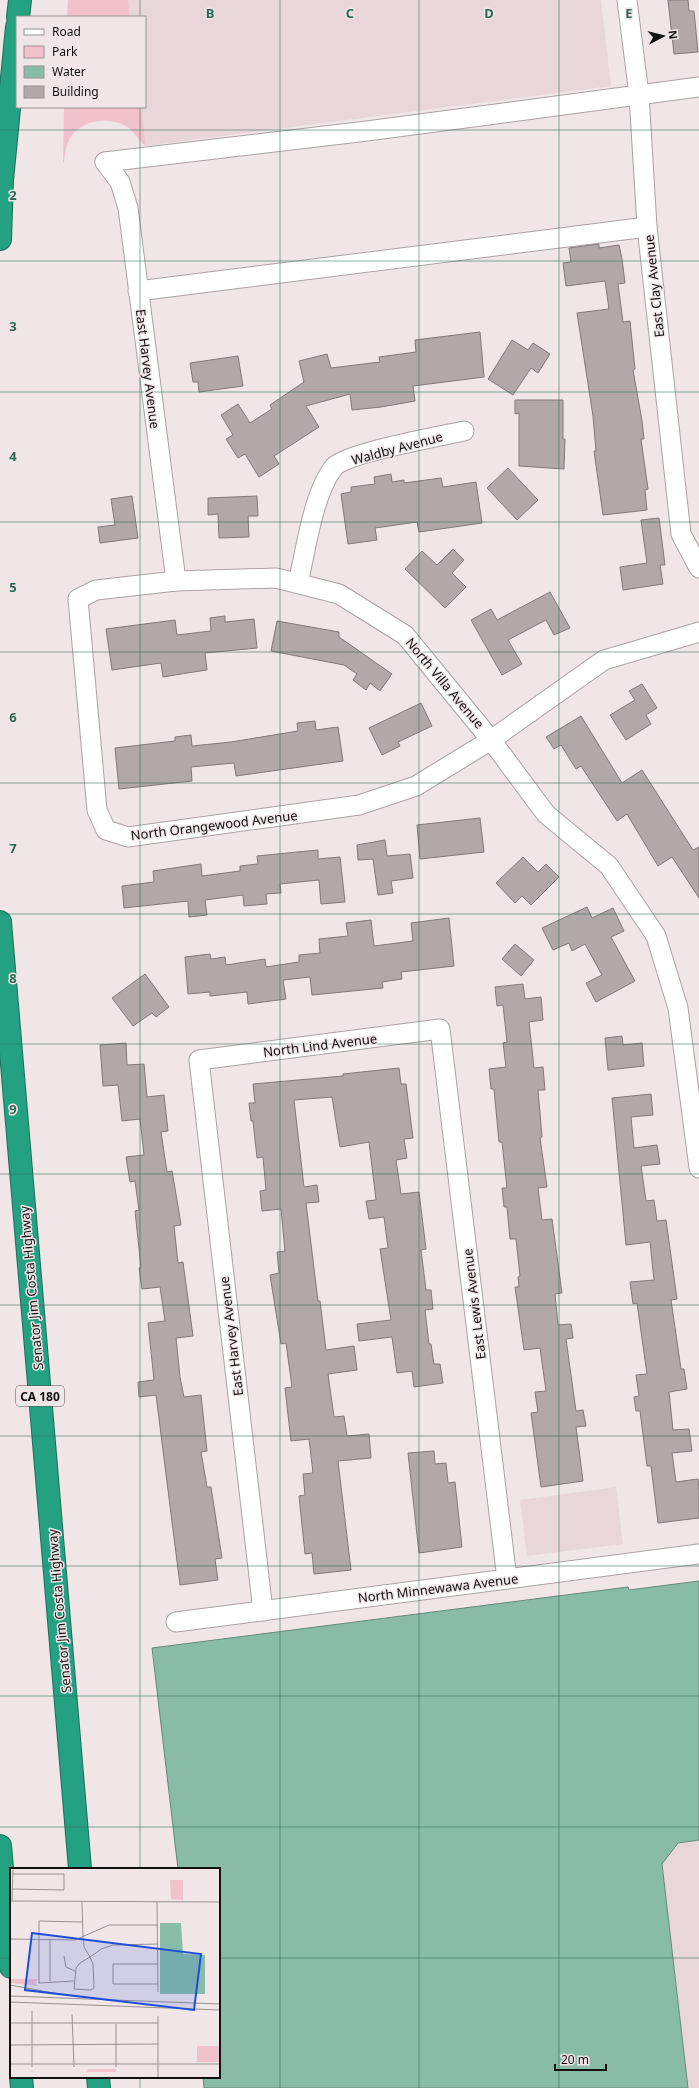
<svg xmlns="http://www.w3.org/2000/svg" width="699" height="2088" viewBox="0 0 699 2088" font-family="'Noto Sans',sans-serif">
<rect width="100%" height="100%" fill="#f0e6e8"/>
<g fill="#e9d6da">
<path d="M 128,0 L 601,0 L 611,86 L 146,146 L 141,107 L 145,107 L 145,17 L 130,17 Z"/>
<path d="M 616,1487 L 623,1544 L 527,1556 L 520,1500 Z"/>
<path d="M 699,1840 L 699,2088 L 688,2088 L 662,1863 L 678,1843 Z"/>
</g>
<g fill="#f1c1cc">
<path d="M 68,0 L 128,0 L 130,17 L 67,17 Z"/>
<path d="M 64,107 L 141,107 L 146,146 C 139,141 135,133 129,128 C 112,116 84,119 72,135 C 66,143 65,153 64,162 L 63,162 Z"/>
</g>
<path fill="#88bca9" stroke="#65887b" d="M 699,1581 L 699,1840 L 678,1843 L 662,1864 L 688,2088 L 204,2088 L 203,2077 L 219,2077 L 219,1869 L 178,1869 L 152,1648 L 628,1587 L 629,1590 Z"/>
<g fill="#b2a8aa" stroke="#82787a">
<path d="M 668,0 L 688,0 L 689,11 L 694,11 L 698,52 L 674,54 Z"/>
<path d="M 599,244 L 599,248 L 619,245 L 622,259 L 625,283 L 618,284 L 623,322 L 630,321 L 635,369 L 633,370 L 642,421 L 644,439 L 641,439 L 648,489 L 645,490 L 647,510 L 603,515 L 594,451 L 596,451 L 593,416 L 577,313 L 609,309 L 605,281 L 566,286 L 563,263 L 571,262 L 569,248 Z"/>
<path d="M 480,332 L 484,377 L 413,386 L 415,401 L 381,407 L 352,410 L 350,394 L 306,406 L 319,427 L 274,456 L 279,464 L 259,477 L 245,454 L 238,458 L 226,439 L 233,435 L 221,415 L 238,404 L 250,423 L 272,409 L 270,405 L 304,382 L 299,361 L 327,354 L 331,368 L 380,362 L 379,357 L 416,352 L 415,340 Z"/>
<path d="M 512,340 L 528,350 L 533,343 L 550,354 L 538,373 L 531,368 L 513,395 L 488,379 Z"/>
<path d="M 238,356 L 243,386 L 199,392 L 198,382 L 193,382 L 190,363 Z"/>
<path d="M 515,400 L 563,400 L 563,439 L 565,439 L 564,469 L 519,466 L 519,413 L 515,414 Z"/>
<path d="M 508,468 L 538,500 L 517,520 L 487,488 Z"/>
<path d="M 391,474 L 392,482 L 404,480 L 404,483 L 441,478 L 443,487 L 476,482 L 482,523 L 419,532 L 417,522 L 375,528 L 377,540 L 348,544 L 341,494 L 351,492 L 351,487 L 375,484 L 374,477 Z"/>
<path d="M 132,496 L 138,538 L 100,543 L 98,527 L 115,525 L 111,499 Z"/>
<path d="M 257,496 L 258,516 L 248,516 L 249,537 L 219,538 L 218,514 L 208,515 L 208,498 Z"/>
<path d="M 659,518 L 665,565 L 660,565 L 663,584 L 623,590 L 620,567 L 647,563 L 641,520 Z"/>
<path d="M 453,549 L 464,560 L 452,573 L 466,587 L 445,608 L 405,569 L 422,551 L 437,565 Z"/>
<path d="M 550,592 L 570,628 L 554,635 L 546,620 L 508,640 L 522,664 L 502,675 L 471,620 L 491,609 L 497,620 Z"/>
<path d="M 225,616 L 225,622 L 254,619 L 257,648 L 205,653 L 207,670 L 187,673 L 163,677 L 161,663 L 112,670 L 106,629 L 175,620 L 177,635 L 211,631 L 210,618 Z"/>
<path d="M 277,621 L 339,632 L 339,637 L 392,674 L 380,691 L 370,683 L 366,690 L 353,680 L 357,674 L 344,665 L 271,651 Z"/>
<path d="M 642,684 L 657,708 L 646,715 L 651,724 L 626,740 L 610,715 L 635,700 L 629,691 Z"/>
<path d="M 421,703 L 432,726 L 398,742 L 400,746 L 382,755 L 369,728 Z"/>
<path d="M 581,716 L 622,783 L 642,770 L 693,850 L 699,847 L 699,898 L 672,857 L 658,866 L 627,814 L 617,821 L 581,766 L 576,769 L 561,745 L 554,749 L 546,737 Z"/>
<path d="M 315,721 L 316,730 L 338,727 L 343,761 L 236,776 L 234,763 L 191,767 L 192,781 L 119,789 L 115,748 L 175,741 L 175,737 L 191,735 L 192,746 L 231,742 L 298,731 L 297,723 Z"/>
<path d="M 480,818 L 484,852 L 420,859 L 417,825 Z"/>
<path d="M 385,840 L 387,856 L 410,854 L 413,878 L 391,881 L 393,893 L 378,895 L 373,859 L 358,860 L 357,845 Z"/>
<path d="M 318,850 L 318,859 L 340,857 L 345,902 L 321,904 L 319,880 L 280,884 L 281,893 L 266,894 L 267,904 L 244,906 L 243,895 L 205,900 L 207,915 L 189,917 L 188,901 L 124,908 L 122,886 L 154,882 L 153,871 L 201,864 L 202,876 L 240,871 L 240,866 L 258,864 L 257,856 Z"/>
<path d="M 523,857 L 538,872 L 546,864 L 559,877 L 531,905 L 522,896 L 515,903 L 496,883 Z"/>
<path d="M 587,907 L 592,918 L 613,908 L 624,931 L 611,937 L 635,981 L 596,1002 L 586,983 L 602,975 L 585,944 L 572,951 L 569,943 L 553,950 L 542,928 Z"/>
<path d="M 449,918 L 454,966 L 401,972 L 402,979 L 382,982 L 383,988 L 312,995 L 310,977 L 283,980 L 286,999 L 248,1004 L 247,992 L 210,996 L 210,992 L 188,994 L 185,957 L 210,954 L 211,959 L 225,957 L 226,965 L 265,959 L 266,967 L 299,962 L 299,955 L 320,953 L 319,939 L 348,936 L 346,923 L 371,920 L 374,946 L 413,941 L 411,923 Z"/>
<path d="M 515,944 L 534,960 L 521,976 L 502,959 Z"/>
<path d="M 145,974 L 169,1007 L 156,1017 L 152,1013 L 133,1026 L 112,998 Z"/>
<path d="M 523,984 L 525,999 L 541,997 L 543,1020 L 529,1022 L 534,1068 L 543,1067 L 545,1090 L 538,1090 L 542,1137 L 540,1138 L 547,1187 L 538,1188 L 542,1220 L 552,1219 L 562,1293 L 555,1294 L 558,1325 L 571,1324 L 573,1338 L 566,1339 L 576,1411 L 583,1410 L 586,1426 L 576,1427 L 583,1481 L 541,1487 L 531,1413 L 538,1412 L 535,1392 L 546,1391 L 540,1348 L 524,1350 L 515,1287 L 519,1287 L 518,1277 L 520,1276 L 516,1239 L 510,1239 L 507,1207 L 504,1207 L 502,1188 L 507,1188 L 502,1142 L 499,1142 L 494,1089 L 491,1089 L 489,1069 L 506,1067 L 503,1043 L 507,1042 L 503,1005 L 497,1006 L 495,987 Z"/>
<path d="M 622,1036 L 623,1045 L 642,1043 L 644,1066 L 608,1070 L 605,1038 Z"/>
<path d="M 126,1043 L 127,1065 L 144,1064 L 147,1097 L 164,1095 L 168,1131 L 161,1132 L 167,1172 L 172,1171 L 178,1206 L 181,1225 L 174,1226 L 178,1263 L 183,1262 L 193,1336 L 176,1338 L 180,1377 L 184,1397 L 201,1395 L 207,1451 L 201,1452 L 207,1487 L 211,1487 L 222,1558 L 215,1559 L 218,1580 L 180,1585 L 156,1395 L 139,1397 L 138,1382 L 154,1380 L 148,1323 L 165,1321 L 160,1287 L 142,1289 L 139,1268 L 141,1268 L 135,1211 L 139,1210 L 135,1181 L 130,1182 L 126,1157 L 144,1155 L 140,1119 L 122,1121 L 118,1085 L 103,1086 L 100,1045 Z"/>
<path d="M 399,1068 L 401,1084 L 406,1084 L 413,1138 L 404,1139 L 407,1158 L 396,1160 L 401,1194 L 419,1192 L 426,1249 L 421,1250 L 426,1290 L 431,1290 L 433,1309 L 425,1310 L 429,1344 L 431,1344 L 434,1364 L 440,1364 L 443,1383 L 414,1387 L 412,1371 L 397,1373 L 392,1337 L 359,1341 L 357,1324 L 391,1320 L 380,1249 L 388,1248 L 384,1217 L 369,1219 L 366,1201 L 376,1200 L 369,1142 L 340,1147 L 332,1097 L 294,1100 L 304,1187 L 317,1185 L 319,1202 L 306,1203 L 318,1301 L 320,1301 L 326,1350 L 354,1346 L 357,1370 L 328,1374 L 334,1417 L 344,1416 L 347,1436 L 369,1434 L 371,1458 L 338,1461 L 351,1570 L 314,1574 L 312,1553 L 305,1554 L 299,1496 L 305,1495 L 303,1474 L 313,1473 L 309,1439 L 291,1441 L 285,1388 L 292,1387 L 286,1343 L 281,1344 L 270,1275 L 279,1273 L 277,1252 L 285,1251 L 281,1209 L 262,1211 L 260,1191 L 266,1190 L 263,1157 L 257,1158 L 253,1121 L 251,1121 L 249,1103 L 255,1103 L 253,1084 L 343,1076 L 343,1074 Z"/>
<path d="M 651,1094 L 653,1115 L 631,1117 L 634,1148 L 657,1145 L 660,1164 L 641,1166 L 646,1201 L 654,1200 L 657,1221 L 666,1220 L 677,1299 L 671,1300 L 681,1369 L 684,1369 L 687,1389 L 669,1392 L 673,1430 L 689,1429 L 692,1451 L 672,1453 L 676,1482 L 698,1479 L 699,1490 L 699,1518 L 658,1523 L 651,1466 L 647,1466 L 640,1411 L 636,1411 L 634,1397 L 639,1396 L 636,1375 L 647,1374 L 637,1303 L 633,1304 L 630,1282 L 654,1280 L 650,1242 L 626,1245 L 612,1098 Z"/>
<path d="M 434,1451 L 435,1464 L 446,1463 L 448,1483 L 455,1482 L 462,1547 L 419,1553 L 408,1453 Z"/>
</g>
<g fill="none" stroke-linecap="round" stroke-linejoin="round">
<g stroke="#aba1a3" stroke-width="21">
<g id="minor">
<path d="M 627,0 L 639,95 L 647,227 L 681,534 L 699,568"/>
<path d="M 105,162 L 367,131 L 699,87"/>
<path d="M 105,162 L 120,182 L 128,208 L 176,581"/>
<path d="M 138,291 L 647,227"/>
<path d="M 298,583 C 306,550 313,493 334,467 C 346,453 441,436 464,431"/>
<path d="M 699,632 L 604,660 L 491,740 L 416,786 L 359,805 L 128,837 L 106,830 L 97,810 L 78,599 L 96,590 L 176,581 L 276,578 L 339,594 L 405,635 L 491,740 L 546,814 L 609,866 L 656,936 L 678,1008 L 699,1168"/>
<path d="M 263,1611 L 199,1060 L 440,1029 L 507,1579"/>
<path d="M 176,1622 L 699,1554"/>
</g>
</g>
<g stroke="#1e6e59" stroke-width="24">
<g id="motorway">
<path d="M 18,17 L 20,0"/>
<path d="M 0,239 L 2,180 L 17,27"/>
<path d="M 0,922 L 80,1869"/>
<path d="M 0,1846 L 11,1967"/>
<path d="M 21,2077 L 22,2088"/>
<path d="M 98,2077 L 99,2088"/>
</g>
</g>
<use href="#minor" stroke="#fff" stroke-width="19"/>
<use href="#motorway" stroke="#24a180" stroke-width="22"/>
</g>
<path fill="none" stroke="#2b6956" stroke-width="1" stroke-opacity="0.55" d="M 140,0 L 140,17M 280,0 L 280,2088M 419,0 L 419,2088M 559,0 L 559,2088M 140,107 L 140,1869M 0,130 L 699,130M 0,261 L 699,261M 0,392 L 699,392M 0,522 L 699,522M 0,652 L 699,652M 0,783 L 699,783M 0,914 L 699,914M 0,1044 L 699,1044M 0,1174 L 699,1174M 0,1305 L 699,1305M 0,1436 L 699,1436M 0,1566 L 699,1566M 0,1696 L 699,1696M 0,1827 L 699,1827M 0,1958 L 11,1958M 219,1958 L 699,1958M 140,2077 L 140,2088"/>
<g text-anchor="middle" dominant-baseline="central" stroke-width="3" stroke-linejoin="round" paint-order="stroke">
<rect fill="#f0e6e8" stroke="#555051" stroke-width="1" x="16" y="1386" width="48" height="20" rx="3"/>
<g font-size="12" font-weight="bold" fill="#131010">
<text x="40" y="1396">CA 180</text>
</g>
<g font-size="13" fill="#131010" stroke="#f0e6e8">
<text transform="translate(654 286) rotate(-96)">East Clay Avenue</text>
<text transform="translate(148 369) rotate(83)">East Harvey Avenue</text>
<text transform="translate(397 448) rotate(-15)">Waldby Avenue</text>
<text transform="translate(445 683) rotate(50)">North Villa Avenue</text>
<text transform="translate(214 825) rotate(-7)">North Orangewood Avenue</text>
<text transform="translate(320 1045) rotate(-7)">North Lind Avenue</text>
<text transform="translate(31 1288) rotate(-95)">Senator Jim Costa Highway</text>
<text transform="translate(474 1304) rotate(-97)">East Lewis Avenue</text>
<text transform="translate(231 1336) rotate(-97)">East Harvey Avenue</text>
<text transform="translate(438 1588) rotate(-7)">North Minnewawa Avenue</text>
<text transform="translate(59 1611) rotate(-95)">Senator Jim Costa Highway</text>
</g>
</g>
<g transform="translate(10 1868)">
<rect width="210" height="210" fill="#f0e6e8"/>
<path d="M 160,12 L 173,12 L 173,32 L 161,31 ZM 0,111 L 28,111 L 25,115 L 28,118 L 0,115 ZM 187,178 L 210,178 L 210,194 L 187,194 ZM 78,201 L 106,201 L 106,204 L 77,204 Z" fill="#f1c1cc"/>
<path d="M 150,55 L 171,55 L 173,86 L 195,87 L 195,126 L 150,126 Z" fill="#88bca9"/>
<path fill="none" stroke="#989092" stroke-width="1" d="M 2,21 L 54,22 L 54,6 L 2,6M 0,33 L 210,34M 2,33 L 3,0M 72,34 L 73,69 L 74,79 L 80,89 L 83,96 L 84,120 L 81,122 L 64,121 L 66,100 L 70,95 L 80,89 L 86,85 L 91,81 L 103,77 L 148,76M 147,34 L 148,124M 0,71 L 65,72 L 99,57 L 148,57M 40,71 L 40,113M 54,88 L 56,99 L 65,103M 148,96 L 103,96 L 103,116 L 148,116M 64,113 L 29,115 L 29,53 L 72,54M 0,117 L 49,126M 0,128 L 210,136M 0,134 L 210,142M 62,146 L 64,199M 0,147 L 0,155 L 148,155M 148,148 L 148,210M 106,156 L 106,199M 0,177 L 148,176M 0,196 L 210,196M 22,199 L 22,143"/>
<path fill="#1d4ed8" fill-opacity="0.15" stroke="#1d4ed8" stroke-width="2" d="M 22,65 L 191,86 L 184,142 L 15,122 Z"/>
<rect width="210" height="210" fill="none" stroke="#131010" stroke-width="2"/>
</g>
<g font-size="13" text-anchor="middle" font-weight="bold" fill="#2b6956" stroke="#f0e6e8" stroke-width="3" stroke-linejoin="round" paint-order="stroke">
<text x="210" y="18">B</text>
<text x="350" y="18">C</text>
<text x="489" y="18">D</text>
<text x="629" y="18">E</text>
<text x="13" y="200">2</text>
<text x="13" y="331">3</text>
<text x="13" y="461">4</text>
<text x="13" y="592">5</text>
<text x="13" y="722">6</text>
<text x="13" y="853">7</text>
<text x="13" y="983">8</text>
<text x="13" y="1114">9</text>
</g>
<rect x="16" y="16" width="130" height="92" fill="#f0e6e8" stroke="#989092"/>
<rect x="24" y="29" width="20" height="6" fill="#ffffff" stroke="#989092"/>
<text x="52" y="36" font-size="12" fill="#131010">Road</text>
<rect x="24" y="46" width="20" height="12" fill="#f1c1cc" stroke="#989092"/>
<text x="52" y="56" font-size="12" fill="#131010">Park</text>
<rect x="24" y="66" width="20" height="12" fill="#88bca9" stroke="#989092"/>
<text x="52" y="76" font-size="12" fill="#131010">Water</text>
<rect x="24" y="86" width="20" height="12" fill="#b2a8aa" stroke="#989092"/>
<text x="52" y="96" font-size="12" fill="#131010">Building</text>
<g transform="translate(663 36) rotate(83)" stroke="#f0e6e8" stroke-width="3" paint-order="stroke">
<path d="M0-3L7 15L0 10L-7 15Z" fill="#131010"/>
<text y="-6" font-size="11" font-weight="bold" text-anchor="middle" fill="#131010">N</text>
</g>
<path d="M555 2064v6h51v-6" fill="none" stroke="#131010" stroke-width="2"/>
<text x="561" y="2064" font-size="12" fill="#131010" stroke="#f0e6e8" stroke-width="3" paint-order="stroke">20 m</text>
</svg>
